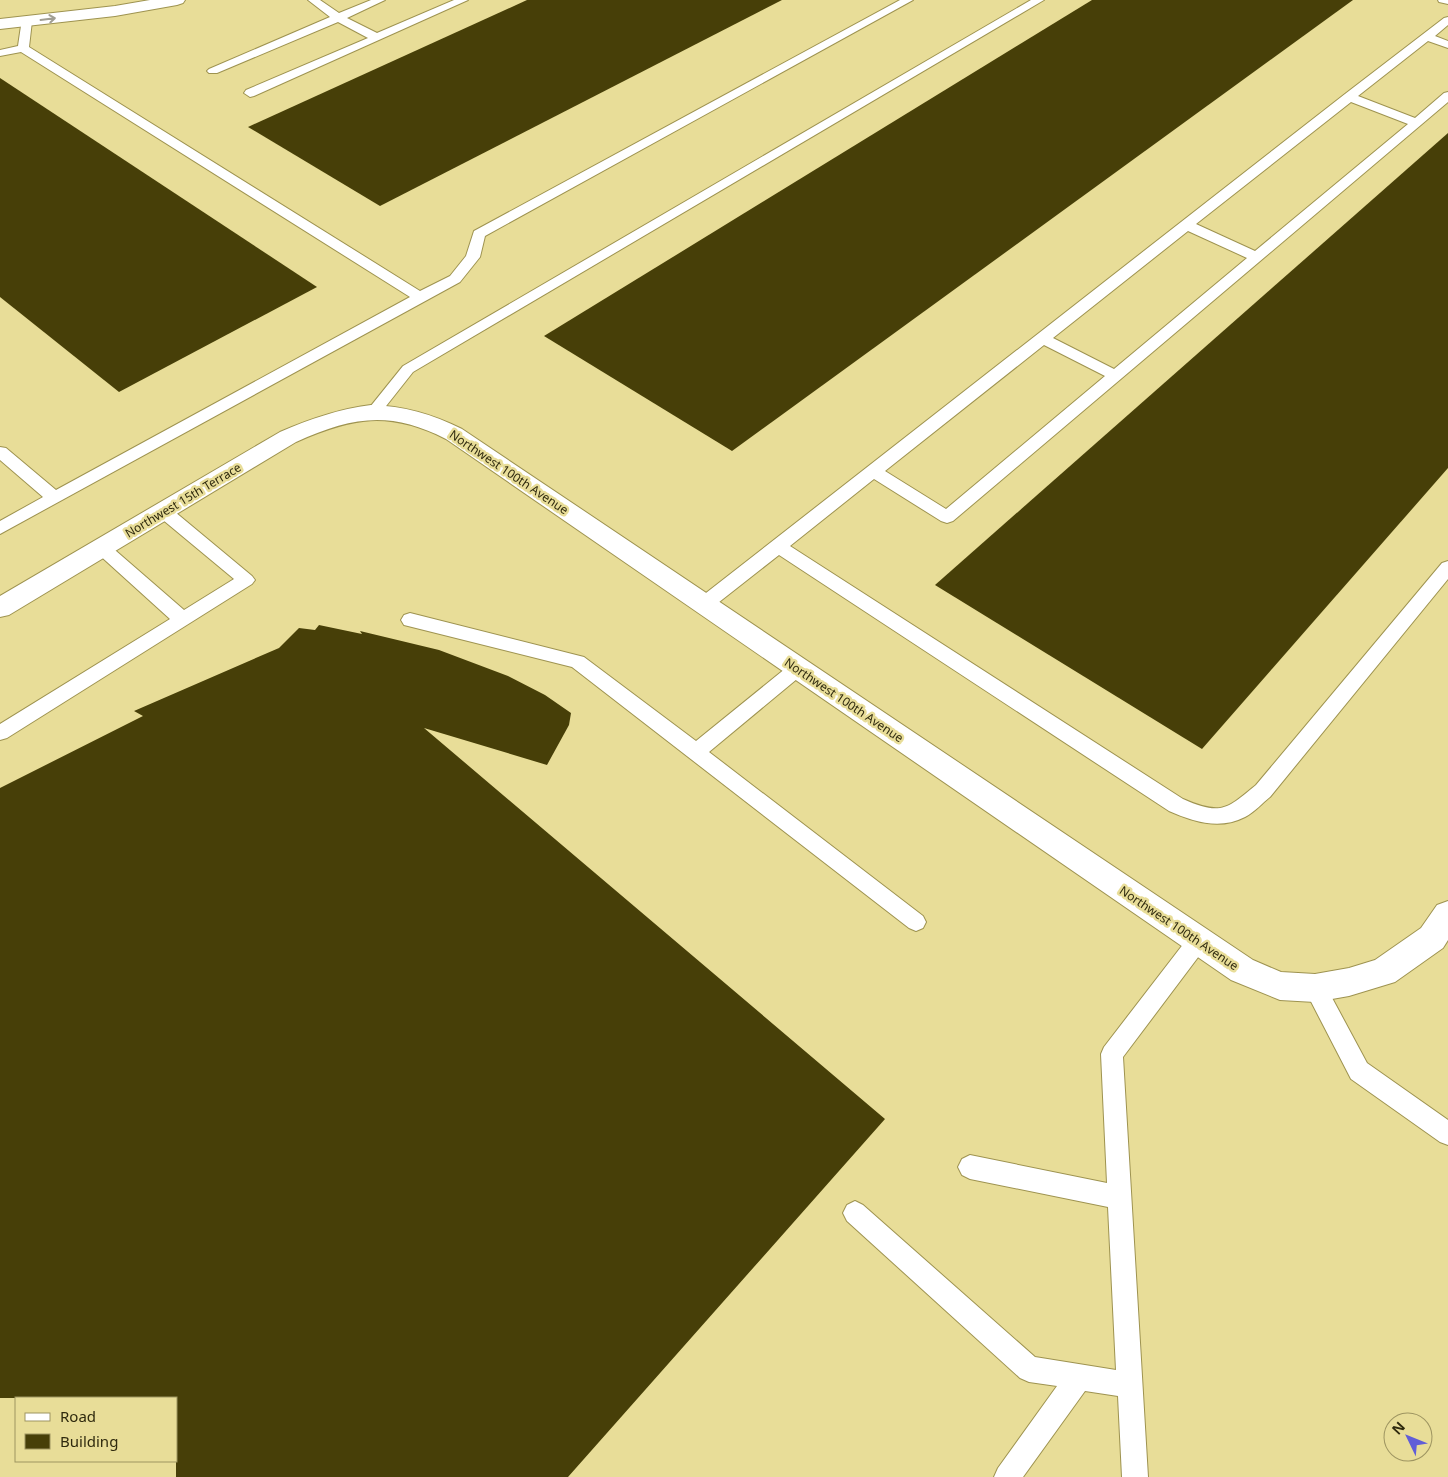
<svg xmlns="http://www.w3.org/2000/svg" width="1448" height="1477" viewBox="0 0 1448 1477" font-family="'Noto Sans',sans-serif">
<rect width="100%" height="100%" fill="#e8dd98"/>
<g fill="#473f08">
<path d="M 527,0 L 782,0 L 380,206 L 248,127 Z"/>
<path d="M 1092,0 L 1353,0 L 732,451 L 544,336 Z"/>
<path d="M 0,78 L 317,287 L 119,392 L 0,297 Z"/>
<path d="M 1448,133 L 1448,468 L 1202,749 L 935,585 Z"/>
<path d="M 319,625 L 362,634 L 360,631 L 439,650 L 508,676 L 545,695 L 571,713 L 569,725 L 547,765 L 424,728 L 885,1119 L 568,1477 L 176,1477 L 176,1398 L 0,1398 L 0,788 L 143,716 L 134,711 L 279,648 L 299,628 L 315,630 Z"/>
</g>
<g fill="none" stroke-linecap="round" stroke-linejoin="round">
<g stroke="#9e9350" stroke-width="2">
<g id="lane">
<path d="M 308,0 L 320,0 L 339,13 L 371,0 L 385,0 L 347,18 L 377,33 L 454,0 L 468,0 L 254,96 L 250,97 L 244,93 L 246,90 L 368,38 L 338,22 L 217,73 L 209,73 L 207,71 L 209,69 L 330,17 Z"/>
<path d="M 900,0 L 913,0 L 485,236 L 480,257 L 460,282 L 0,534 L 0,521 L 43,497 L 0,460 L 0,447 L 6,448 L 56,490 L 410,297 L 21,52 L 0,56 L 0,50 L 18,46 L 22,19 L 26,18 L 32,21 L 29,47 L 420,291 L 450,276 L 466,256 L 474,231 Z"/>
<path d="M 1031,0 L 1044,0 L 413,372 L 379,415 L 369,415 L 366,412 L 403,366 Z"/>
<path d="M 1438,0 L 1448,0 L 1448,4 L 1439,2 Z"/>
<path d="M 1448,17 L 1448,25 L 1435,36 L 1448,41 L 1448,48 L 1428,41 L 1358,96 L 1415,118 L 1444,93 L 1448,92 L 1448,102 L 953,521 L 947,523 L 941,521 L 874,479 L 790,546 L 1183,799 C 1221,816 1227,809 1256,785 L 1442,563 L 1448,561 L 1448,579 L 1270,797 C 1262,803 1255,812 1245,817 C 1220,830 1194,822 1169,811 L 779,555 L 709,610 L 703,611 L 697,610 L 694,605 L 697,600 L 1345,94 L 1444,18 ZM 1351,102 L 1408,124 L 1255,251 L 1196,224 ZM 1188,231 L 1247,258 L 1114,369 L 1053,338 ZM 1044,345 L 1105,376 L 946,509 L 885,471 Z"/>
<path d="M 163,505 L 169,507 L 252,576 L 255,580 L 252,584 L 7,738 L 0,740 L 0,724 L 170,619 L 96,552 L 94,548 L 96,544 L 102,542 L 108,544 L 184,610 L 234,579 L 157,515 L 155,511 L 157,507 Z"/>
<path d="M 410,613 L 584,657 L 696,741 L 791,664 L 797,662 L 803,664 L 806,669 L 803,674 L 709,752 L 923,916 L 926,922 L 923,928 L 916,931 L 909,928 L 572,667 L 404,625 L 401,620 L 404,615 Z"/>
<path d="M 1198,932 L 1205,934 L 1208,941 L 1205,948 L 1123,1057 L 1148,1477 L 1122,1477 L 1118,1396 L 1085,1391 L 1023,1477 L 994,1477 L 998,1468 L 1057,1386 L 1029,1382 L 1020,1378 L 847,1221 L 843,1213 L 847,1205 L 855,1201 L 863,1205 L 1035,1357 L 1116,1370 L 1108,1207 L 970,1179 L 962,1175 L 958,1167 L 962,1159 L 970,1155 L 1107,1183 L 1101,1054 L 1104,1047 L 1191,934 Z"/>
<path d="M 1315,978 L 1323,981 L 1367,1063 L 1448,1120 L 1448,1145 L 1440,1142 L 1351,1079 L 1304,988 L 1307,981 Z"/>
</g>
</g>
<g stroke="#9e9350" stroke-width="2">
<g id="secondary">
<path d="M 150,0 L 185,0 L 183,3 L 177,5 L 115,16 L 0,29 L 0,19 L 115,6 Z"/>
<path d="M 371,405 C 404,406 432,414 462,429 L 1253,960 L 1281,972 L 1315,974 L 1349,968 L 1375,960 L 1421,928 L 1437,905 L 1448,901 L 1448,940 L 1443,948 L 1395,982 L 1349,996 L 1315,1002 L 1280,1000 L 1231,980 L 446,439 C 389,410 352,417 296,442 L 9,615 L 0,617 L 0,596 L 280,432 C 310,419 339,409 371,405 Z"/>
</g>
</g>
<use href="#lane" fill="#fff" fill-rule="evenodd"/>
<use href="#secondary" fill="#fff" fill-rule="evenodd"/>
</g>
<defs><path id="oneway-shaft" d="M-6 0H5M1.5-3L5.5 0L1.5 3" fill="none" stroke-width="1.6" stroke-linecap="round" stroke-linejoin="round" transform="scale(1.25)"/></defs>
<use stroke="#a19f93" href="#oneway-shaft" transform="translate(48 19) rotate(-7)"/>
<g text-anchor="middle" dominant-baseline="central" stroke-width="5" stroke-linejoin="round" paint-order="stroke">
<g font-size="12" fill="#2f2a0e" stroke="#e8dd98">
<text transform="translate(509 472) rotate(34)">Northwest 100th Avenue</text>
<text transform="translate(183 500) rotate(-31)">Northwest 15th Terrace</text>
<text transform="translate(844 700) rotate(34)">Northwest 100th Avenue</text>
<text transform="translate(1179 928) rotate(34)">Northwest 100th Avenue</text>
</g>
</g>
<rect x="15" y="1397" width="162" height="65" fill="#e8dd98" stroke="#9e9561"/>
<rect x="25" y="1413" width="25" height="8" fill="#ffffff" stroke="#9e9561"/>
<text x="60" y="1422" font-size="15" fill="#2f2a0e">Road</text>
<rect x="25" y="1434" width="25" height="15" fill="#473f08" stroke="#9e9561"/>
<text x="60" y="1447" font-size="15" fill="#2f2a0e">Building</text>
<g transform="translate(1408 1437) rotate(313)"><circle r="24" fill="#e8dd98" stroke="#9e9561"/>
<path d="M0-4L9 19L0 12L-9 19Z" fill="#615ed7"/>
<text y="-8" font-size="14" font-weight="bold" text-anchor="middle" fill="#2f2a0e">N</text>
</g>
</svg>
